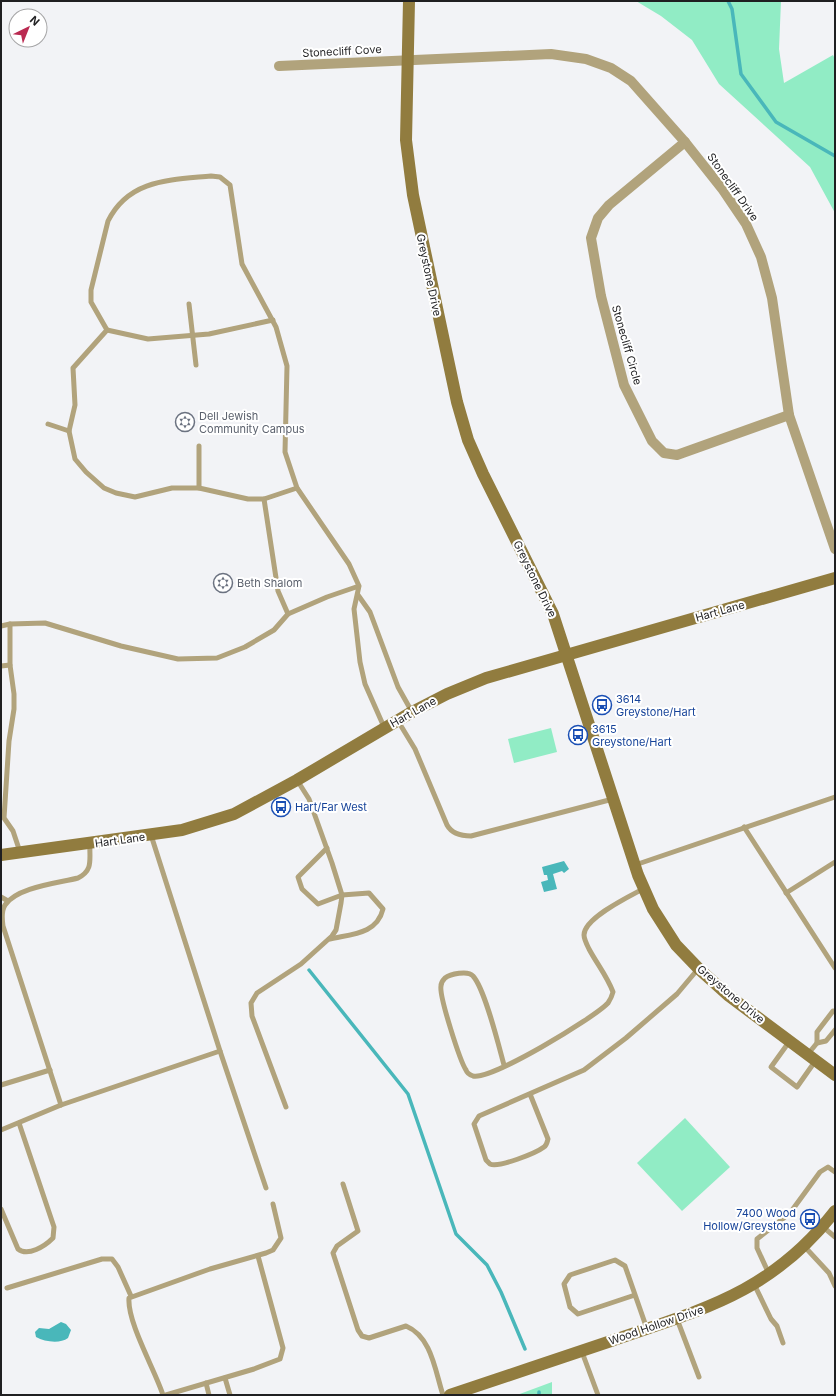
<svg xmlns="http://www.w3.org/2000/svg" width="836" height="1396" viewBox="0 0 836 1396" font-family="Inter,sans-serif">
<rect width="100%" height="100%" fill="#f2f3f6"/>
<g fill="#91ecc5">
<path d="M 636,1 L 781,1 L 779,49 L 784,83 L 833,55 L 835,59 L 835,213 L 810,167 L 719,84 L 692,40 L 661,16 Z"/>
<path d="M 551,728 L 557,752 L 514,763 L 508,739 Z"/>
<path d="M 685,1118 L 730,1167 L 682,1211 L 637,1163 Z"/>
<path d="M 552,1382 L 552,1395 L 517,1395 Z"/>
</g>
<g fill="#49b7ba">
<path d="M 564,861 L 569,869 L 564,873 L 562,871 L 553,874 L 557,889 L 544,892 L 541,882 L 548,880 L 547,875 L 544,875 L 542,867 Z"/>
<path d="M 61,1322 L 66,1324 L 71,1330 L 68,1338 C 60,1344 45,1342 36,1337 L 35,1332 L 39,1328 L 49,1329 Z"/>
</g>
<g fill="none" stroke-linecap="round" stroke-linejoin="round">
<g stroke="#49b7ba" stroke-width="3.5">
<path d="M 728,1 L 732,9 L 741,74 L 776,122 L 835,156"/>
<path d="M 309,970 L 408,1094 L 456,1234 L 487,1265 L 501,1292 L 525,1349"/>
<path d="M 539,1392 L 539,1395"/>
</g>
<g stroke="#b1a37c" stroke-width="5">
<path d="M 189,304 L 196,365"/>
<path d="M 107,330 L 148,339 L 209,334 L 273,320"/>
<path d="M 48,424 L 69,431"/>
<path d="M 199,488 L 199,446"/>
<path d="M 264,499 L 297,488"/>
<path d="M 359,586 L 327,597 L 288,614 L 278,591 L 264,499 L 248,499 L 199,488 L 172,488 L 135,497 L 116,493 L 104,488 L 86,472 L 75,459 L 69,431 L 75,405 L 73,368 L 107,330 L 91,302 L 91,290 L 108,221 C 129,179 170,180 211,176 L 220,177 L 230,185 L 242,264 L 276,327 L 287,366 L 285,452 L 297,488 L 349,564 L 359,586 L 354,609 L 360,662 L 365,684 L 384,727"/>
<path d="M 358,595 L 370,612 L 398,687 L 412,712"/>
<path d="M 10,624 L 10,665 L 14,694 L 14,709 L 9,741 L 4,818 L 13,831 L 20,852"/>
<path d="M 1,626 L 10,624 L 45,623 L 121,646 L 178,659 L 217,658 L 245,647 L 274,630 L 288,614"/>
<path d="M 1,666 L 10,665"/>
<path d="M 398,721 L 415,749 L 447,825 C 452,834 461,836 471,836 L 613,799"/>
<path d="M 744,827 L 835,968"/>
<path d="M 151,835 L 220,1051 L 266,1188"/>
<path d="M 327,848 L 298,877 L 302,889 L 318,904 L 342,895 L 369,893 L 383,909 C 377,934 352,934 330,939"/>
<path d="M 635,865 L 835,797"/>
<path d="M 786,893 L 835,862"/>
<path d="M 1,897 L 8,901"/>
<path d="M 789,1042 L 771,1067 L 797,1087 L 816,1060"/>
<path d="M 817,1043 L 826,1041 L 835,1030"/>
<path d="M 808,1054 L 817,1043 L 817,1032 L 833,1011 L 835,1011"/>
<path d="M 504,1065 C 499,1047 485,989 473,976 C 468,970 450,974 445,978 C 443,980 441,983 441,986 C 439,996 460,1061 466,1070 C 467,1073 470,1075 473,1076 C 490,1081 594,1018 608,1003 C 610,1000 612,996 613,992 C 607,976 597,964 589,949 C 587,945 584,939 584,935 C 584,918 630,896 643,889"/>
<path d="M 1,1085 L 50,1070"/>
<path d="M 530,1094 L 548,1139 C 547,1142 547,1145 544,1147 C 536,1153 499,1168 490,1164 L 486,1160 L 474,1124 L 479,1116 L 584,1070 L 626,1038 L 677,994 L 698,969"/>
<path d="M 61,1105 L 3,926 C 2,919 1,911 5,905 C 17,887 59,883 78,878 C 94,870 89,859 90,843"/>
<path d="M 286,1107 L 252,1016 L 251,1003 L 257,993 L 301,964 L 332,936 L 336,930 L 341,903 L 342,895 L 332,863 L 309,799 L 297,780"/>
<path d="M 1,1130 L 61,1105 L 220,1051"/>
<path d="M 343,1184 L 358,1231 L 337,1246 L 333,1253 L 358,1330 L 362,1336 L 369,1338 L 406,1326 C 432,1337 435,1371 443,1395"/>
<path d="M 1,1209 L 18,1249 C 28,1257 45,1246 53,1238 L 54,1227 L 19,1123"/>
<path d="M 822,1226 L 835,1237"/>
<path d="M 804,1246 L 829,1273 L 835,1286"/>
<path d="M 769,1274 L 757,1248 L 757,1239 L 790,1213 L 820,1172 L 828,1167 L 835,1172"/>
<path d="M 754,1284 L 771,1319 L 777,1326 L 783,1343"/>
<path d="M 7,1288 L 102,1259 L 112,1259 L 118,1267 L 131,1296"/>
<path d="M 635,1295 L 578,1314 L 570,1307 L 564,1284 L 570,1275 L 615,1260 L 625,1266 L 647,1329"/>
<path d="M 677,1319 L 699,1377"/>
<path d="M 582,1352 L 598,1395"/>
<path d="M 225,1378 L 230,1395"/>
<path d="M 206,1383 L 209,1395"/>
<path d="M 163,1395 C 155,1370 127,1322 129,1298 L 210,1269 L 266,1253 L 273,1250 L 281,1238 L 273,1204"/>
<path d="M 166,1395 L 254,1369 L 280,1359 L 283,1348 L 258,1256"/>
</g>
<g stroke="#b1a37c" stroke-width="10">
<path d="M 279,66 L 551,54 L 586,59 L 611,68 L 631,81 L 685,142 L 723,190 L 746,224 L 761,257 L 772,298 L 789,415 L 835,549"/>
<path d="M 685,142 L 609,205 L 598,218 L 591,238 L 601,296 L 624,385 L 652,441 L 664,453 L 677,455 L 789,415"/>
</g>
<g stroke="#917c3f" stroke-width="12">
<path d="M 409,1 L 406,140 L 413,195 L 457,402 L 468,440 L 483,474 L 553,614 L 638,875 L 653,909 L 676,945 L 699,969 L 729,996 L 835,1075"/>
<path d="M 1,855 L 182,830 L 234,814 L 297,780 L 412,712 L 447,694 L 486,678 L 835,578"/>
<path d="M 450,1395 C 504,1377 557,1359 611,1341 C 704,1309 772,1292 835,1211"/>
</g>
</g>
<defs>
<g id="synagogue-ring" transform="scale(1)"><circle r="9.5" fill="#fff" stroke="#6b7280" stroke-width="1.5"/><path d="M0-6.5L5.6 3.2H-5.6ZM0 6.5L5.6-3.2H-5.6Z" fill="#6b7280"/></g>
<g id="bus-ring" transform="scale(1)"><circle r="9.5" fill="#fff" stroke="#1a4fb4" stroke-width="1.5"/><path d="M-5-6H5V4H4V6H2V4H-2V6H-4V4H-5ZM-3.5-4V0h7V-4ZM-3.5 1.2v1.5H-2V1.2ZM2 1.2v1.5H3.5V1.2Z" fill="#1a4fb4"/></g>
</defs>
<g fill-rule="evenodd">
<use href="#synagogue-ring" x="185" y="422"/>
<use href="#synagogue-ring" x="223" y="583"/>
<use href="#bus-ring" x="602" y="705"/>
<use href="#bus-ring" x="578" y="735"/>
<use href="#bus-ring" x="281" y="807"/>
<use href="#bus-ring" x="810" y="1219"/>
</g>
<g text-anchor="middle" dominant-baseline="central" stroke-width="4" stroke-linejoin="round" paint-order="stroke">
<g font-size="11" fill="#1f1f21" stroke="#fff">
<text transform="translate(342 51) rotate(-3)">Stonecliff Cove</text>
<text transform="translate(733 187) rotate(55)">Stonecliff Drive</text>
<text transform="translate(429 275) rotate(78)">Greystone Drive</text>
<text transform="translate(627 345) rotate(74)">Stonecliff Circle</text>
<text transform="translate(535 579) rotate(64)">Greystone Drive</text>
<text transform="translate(720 611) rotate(-16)">Hart Lane</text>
<text transform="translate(413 712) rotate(-29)">Hart Lane</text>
<text transform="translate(120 840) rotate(-8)">Hart Lane</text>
<text transform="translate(731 994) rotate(40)">Greystone Drive</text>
<text transform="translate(656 1325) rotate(-19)">Wood Hollow Drive</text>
</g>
<g font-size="11" fill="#5b616d" stroke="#fff" text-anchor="start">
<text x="199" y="416">Dell Jewish<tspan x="199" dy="13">Community Campus</tspan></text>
<text x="237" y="583">Beth Shalom</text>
</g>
<g font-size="11" fill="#164399" stroke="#fff" text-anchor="start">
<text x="616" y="699">3614<tspan x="616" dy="13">Greystone/Hart</tspan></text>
<text x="592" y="729">3615<tspan x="592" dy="13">Greystone/Hart</tspan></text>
<text x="295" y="807">Hart/Far West</text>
<text x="796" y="1213" text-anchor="end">7400 Wood<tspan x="796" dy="13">Hollow/Greystone</tspan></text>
</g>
</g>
<rect width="836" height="1396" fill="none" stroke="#1f1f21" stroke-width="4"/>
<g transform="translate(28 28) rotate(43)"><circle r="19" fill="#ffffff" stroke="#a5a5a6"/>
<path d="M0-3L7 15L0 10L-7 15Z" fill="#ba2a51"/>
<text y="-6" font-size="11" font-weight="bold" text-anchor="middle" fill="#1f1f21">N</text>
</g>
</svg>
